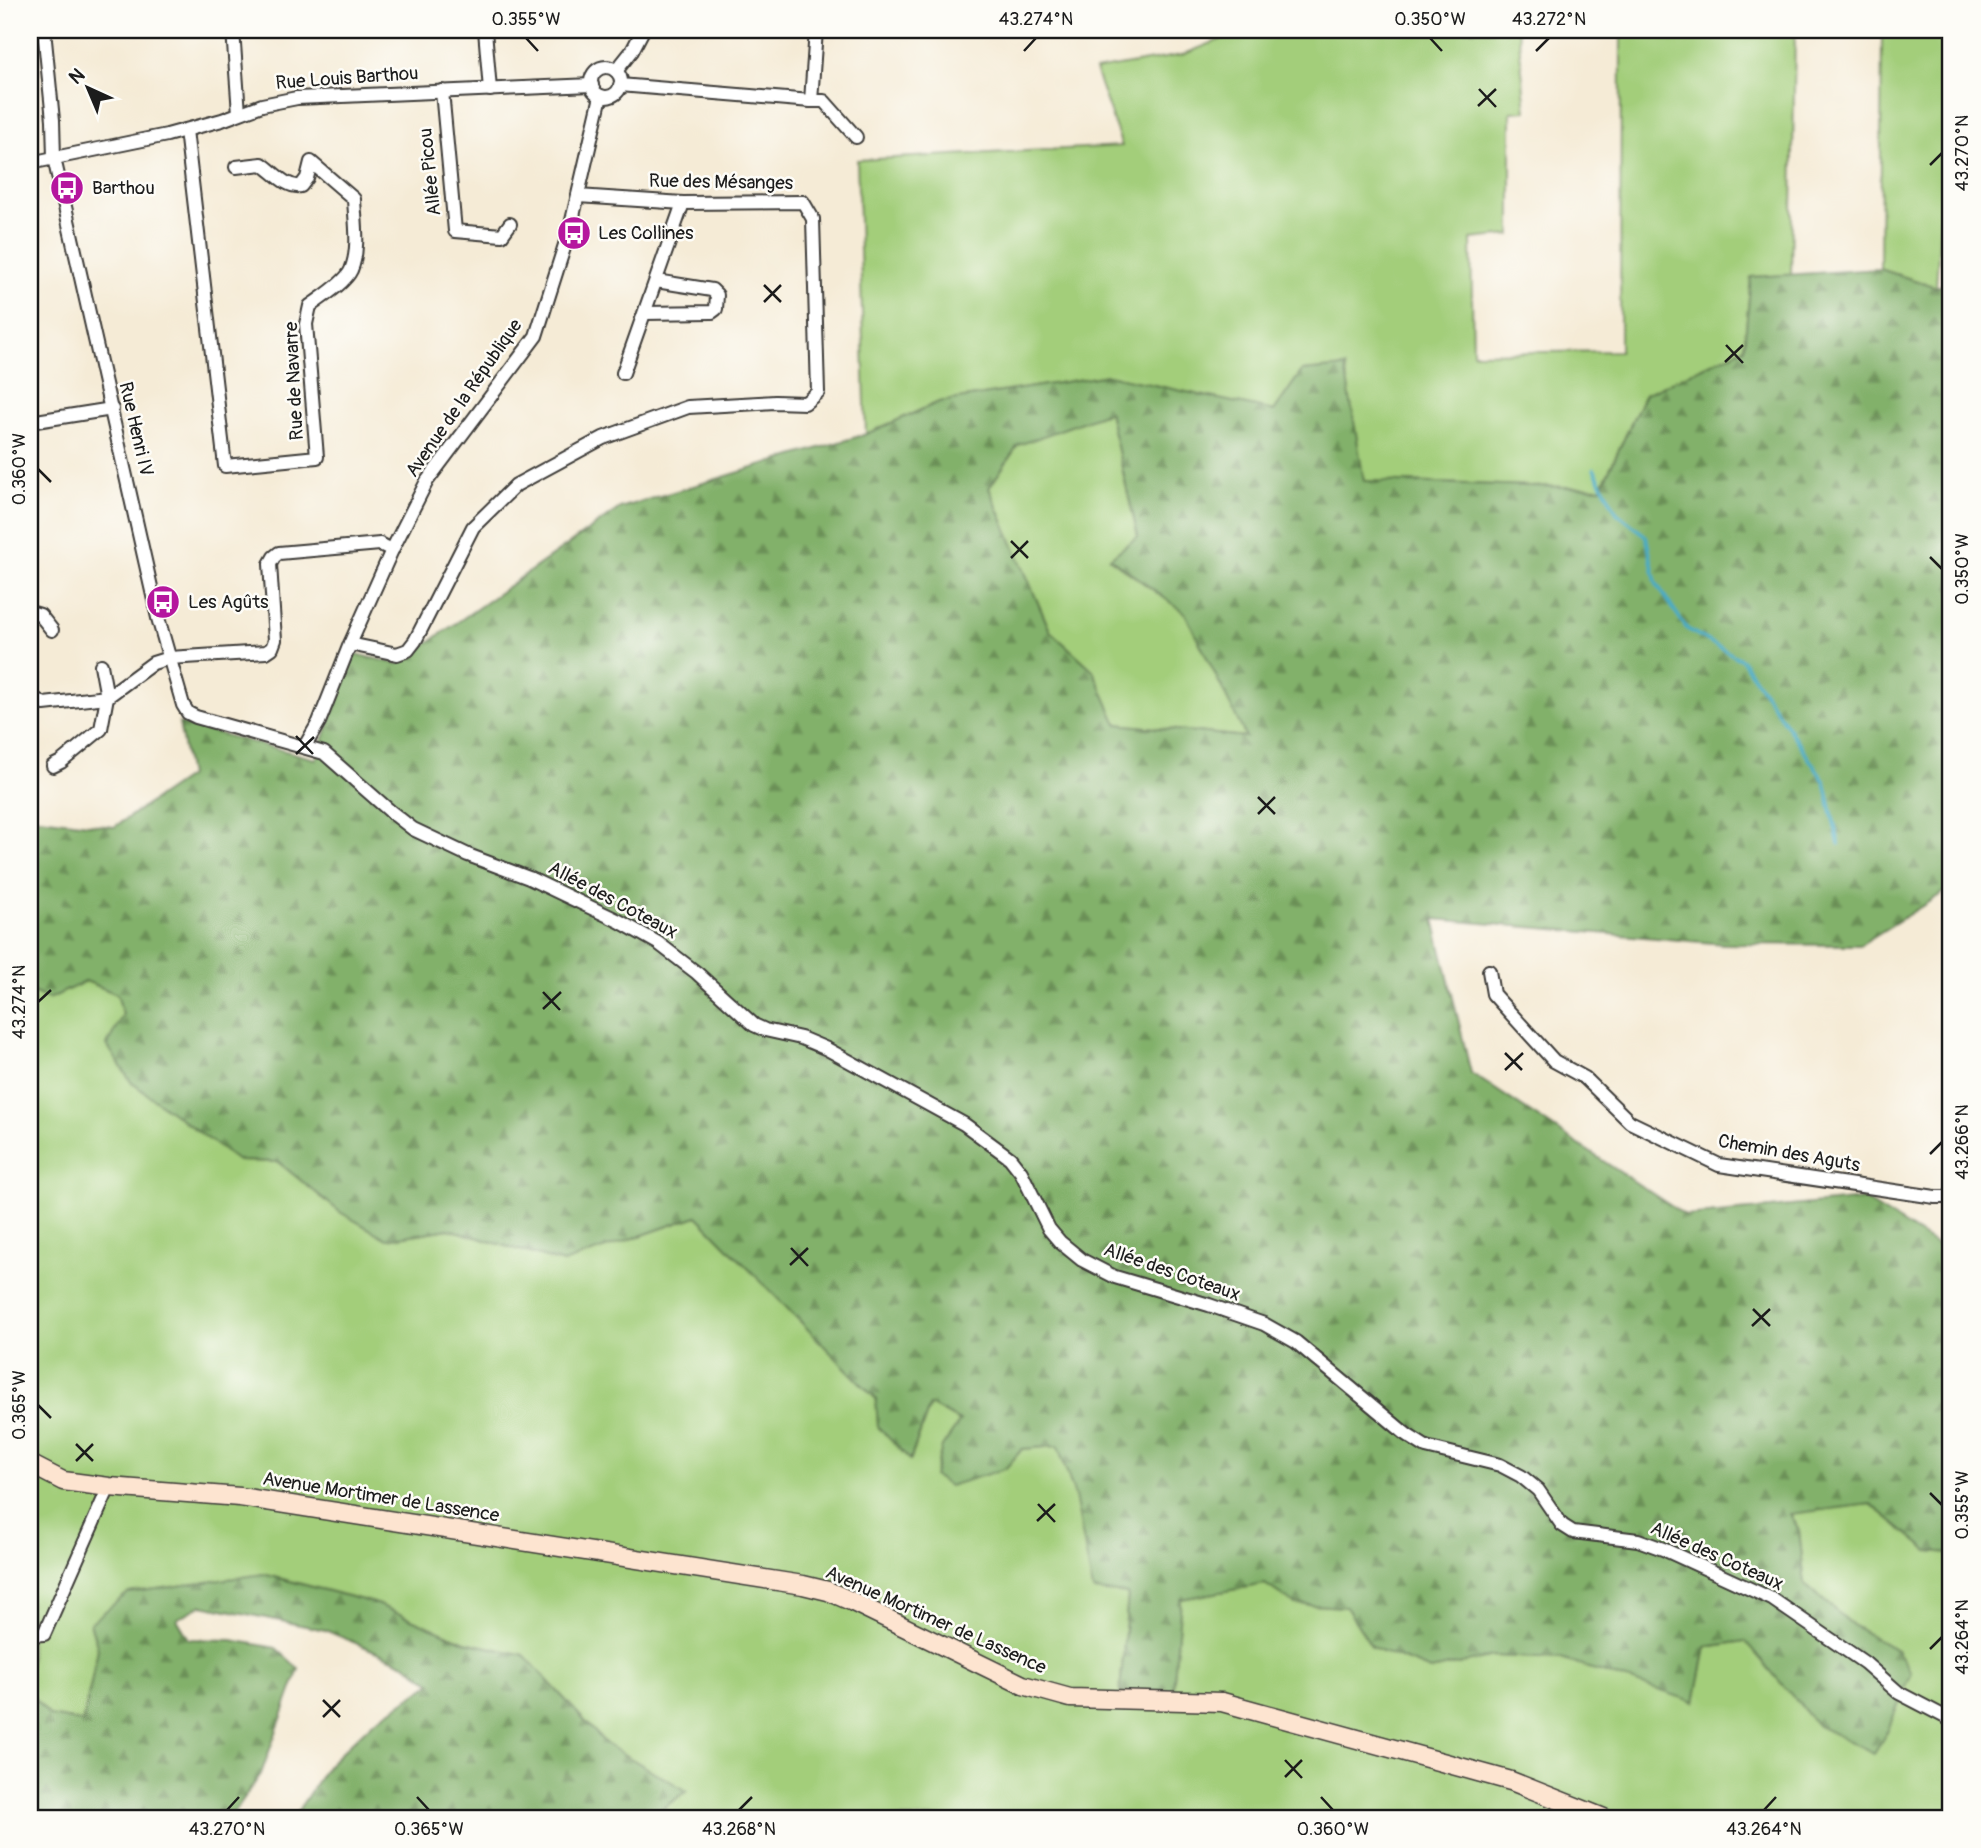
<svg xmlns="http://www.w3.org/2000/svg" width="1981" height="1848" viewBox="0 0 1981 1848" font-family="Pangolin,sans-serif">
<defs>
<pattern id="forest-firs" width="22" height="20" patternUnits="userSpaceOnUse" patternTransform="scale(1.75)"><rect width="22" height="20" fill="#82b16a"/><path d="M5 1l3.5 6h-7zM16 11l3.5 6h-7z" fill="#6a8f56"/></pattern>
</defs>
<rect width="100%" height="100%" fill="#fdfcf7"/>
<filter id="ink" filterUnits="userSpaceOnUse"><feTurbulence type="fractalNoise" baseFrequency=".0143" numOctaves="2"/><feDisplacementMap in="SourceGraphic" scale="14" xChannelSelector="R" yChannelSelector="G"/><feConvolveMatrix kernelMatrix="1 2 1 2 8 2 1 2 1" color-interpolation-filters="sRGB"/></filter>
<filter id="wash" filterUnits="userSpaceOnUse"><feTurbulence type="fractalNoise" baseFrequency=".00686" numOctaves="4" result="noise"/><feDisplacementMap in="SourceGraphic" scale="28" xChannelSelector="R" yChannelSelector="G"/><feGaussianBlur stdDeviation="1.57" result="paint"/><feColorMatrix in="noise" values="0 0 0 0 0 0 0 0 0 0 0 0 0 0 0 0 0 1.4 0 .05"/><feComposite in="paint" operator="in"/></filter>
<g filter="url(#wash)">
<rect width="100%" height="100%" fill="#f5ebd6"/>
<g fill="#a3ce7a" stroke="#60754b" stroke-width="2">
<path d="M 1225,30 L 1518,30 L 1526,111 L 1511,112 L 1511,235 L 1471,239 L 1473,353 L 1620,351 L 1621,30 L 1795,30 L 1791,276 L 1751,277 L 1744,348 L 1645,394 L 1601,488 L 1363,481 L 1344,367 L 1302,371 L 1274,411 L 1108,375 L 939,402 L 866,434 L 857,160 L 1122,146 L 1095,70 L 1182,55 L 1227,37 Z"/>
<path d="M 1882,30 L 1951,30 L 1951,55 L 1936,287 L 1880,269 Z"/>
<path d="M 1109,412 L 1138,537 L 1110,559 L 1185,613 L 1247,737 L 1116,724 L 1093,670 L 1050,631 L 989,488 L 1018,445 Z"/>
<path d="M 86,981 L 117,994 L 123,1014 L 238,1161 L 278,1162 L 340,1212 L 387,1239 L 449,1229 L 563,1263 L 697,1216 L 877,1399 L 878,1427 L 911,1459 L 930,1405 L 960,1422 L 943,1447 L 1005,1469 L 1022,1449 L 1058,1446 L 1075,1496 L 1128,1593 L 1120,1693 L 1173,1691 L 1181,1599 L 1265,1584 L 1295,1604 L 1346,1607 L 1372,1647 L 1431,1670 L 1493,1656 L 1561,1659 L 1695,1701 L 1706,1647 L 1746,1641 L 1818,1726 L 1896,1650 L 1854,1626 L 1805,1585 L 1799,1530 L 1790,1513 L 1871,1504 L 1928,1551 L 1951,1553 L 1951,1818 L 649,1818 L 686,1791 L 606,1744 L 524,1655 L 465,1642 L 374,1603 L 263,1574 L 91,1623 L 98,1649 L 83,1722 L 50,1716 L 30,1694 L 30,991 L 49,999 Z"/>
</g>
<g fill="url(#forest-firs)" stroke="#4f6643" stroke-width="2" fill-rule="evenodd">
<path d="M 1880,269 L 1936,287 L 1951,283 L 1951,888 L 1860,945 L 1725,944 L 1434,919 L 1471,1073 L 1686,1216 L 1863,1199 L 1951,1254 L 1951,1553 L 1928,1551 L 1871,1504 L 1790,1514 L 1799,1530 L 1805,1585 L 1854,1626 L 1896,1650 L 1911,1672 L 1888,1730 L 1874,1753 L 1818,1726 L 1745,1641 L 1706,1647 L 1695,1702 L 1561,1659 L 1493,1656 L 1431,1670 L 1372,1647 L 1346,1607 L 1295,1604 L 1265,1584 L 1181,1599 L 1173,1691 L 1120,1693 L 1128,1594 L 1093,1591 L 1075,1496 L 1058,1446 L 1022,1449 L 1005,1469 L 949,1486 L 934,1476 L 942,1447 L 960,1421 L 930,1405 L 910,1460 L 878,1427 L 876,1399 L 697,1216 L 563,1263 L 449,1229 L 387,1239 L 340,1212 L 278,1162 L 238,1161 L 131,1082 L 107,1045 L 123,1014 L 117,994 L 86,981 L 49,999 L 30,991 L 30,817 L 114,827 L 189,776 L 179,723 L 316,759 L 355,654 L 398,664 L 620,508 L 866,434 L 939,402 L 1108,375 L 1274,411 L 1302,371 L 1345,367 L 1364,481 L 1601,488 L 1645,394 L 1744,348 L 1751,277 ZM 1109,412 L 1138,536 L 1110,558 L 1185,613 L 1246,737 L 1117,724 L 1093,670 L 1050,631 L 989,488 L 1018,445 Z"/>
<path d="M 263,1574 L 374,1603 L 465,1642 L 524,1655 L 606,1744 L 687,1791 L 649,1818 L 293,1818 L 328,1765 L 372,1723 L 432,1683 L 405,1664 L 325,1630 L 202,1605 L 177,1619 L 189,1639 L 232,1640 L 276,1648 L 299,1669 L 261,1774 L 230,1818 L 30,1818 L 30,1694 L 50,1716 L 83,1722 L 98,1649 L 90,1623 L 128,1593 Z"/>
</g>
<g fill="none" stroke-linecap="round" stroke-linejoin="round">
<path stroke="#46abc6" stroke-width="3.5" d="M 1594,469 L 1617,513 L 1646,536 L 1656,583 L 1687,629 L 1742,660 L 1825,782 L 1839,844"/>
</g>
</g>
<g filter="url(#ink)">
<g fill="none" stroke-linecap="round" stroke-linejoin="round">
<g stroke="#3d3b38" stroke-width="16">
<g id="street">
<path d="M 44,30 L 53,120 L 54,158 L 158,618 L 183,705 L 188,713 L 196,717 L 324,753 L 390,811 L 413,829 L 468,855 L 529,878 L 619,921 L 658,943 L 697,973 L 754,1025 L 765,1030 L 801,1038 L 827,1049 L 964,1124 L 1010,1158 L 1021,1172 L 1049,1229 L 1060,1242 L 1082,1260 L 1115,1277 L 1209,1305 L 1264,1324 L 1296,1342 L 1407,1435 L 1426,1447 L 1500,1465 L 1521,1476 L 1538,1490 L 1562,1525 L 1573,1532 L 1638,1540 L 1663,1549 L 1772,1599 L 1865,1663 L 1899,1693 L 1951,1720"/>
<path d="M 233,30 L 239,113"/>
<path d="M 485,30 L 490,90"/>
<circle cx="606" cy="82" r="15"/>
<path d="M 616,71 L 632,51 L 643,30"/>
<path d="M 620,85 L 811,101 L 816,30"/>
<path d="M 442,91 L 455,231 L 502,235 L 510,224"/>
<path d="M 811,101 L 824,101 L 856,137"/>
<path d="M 186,130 L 225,466 L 317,457 L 306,324 L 310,306 C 322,297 345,283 351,270 C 360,249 355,221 354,199 L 311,162 L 307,178 L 301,186 C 286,188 274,172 262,164 L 236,167"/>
<path d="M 30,163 L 167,135 L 222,120 L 262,105 L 297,98 L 592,85"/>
<path d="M 645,313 L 712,312 L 716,309 L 717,295 L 712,290 L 656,281"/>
<path d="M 623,373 L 683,203"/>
<path d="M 30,422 L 112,409"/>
<path d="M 30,612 L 40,615 L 52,630"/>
<path d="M 350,644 L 397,654 L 408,650 L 415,641 L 473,527 L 516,485 L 603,438 L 688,407 L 775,402 L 805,403 L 818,392 L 813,219 L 803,202 L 683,203 L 578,196"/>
<path d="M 30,696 L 44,704 L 107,697 L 153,663 L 169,658 L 266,652 L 272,648 L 275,640 L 270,564 L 274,557 L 279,553 L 380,544 L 392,550"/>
<path d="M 305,746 L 319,722 L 350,644 L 392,550 L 427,481 L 536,336 L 570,229 L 601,96"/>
<path d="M 53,766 L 61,762 L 101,729 L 107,697 L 101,665"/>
<path d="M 1489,971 L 1493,994 L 1554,1061 L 1585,1078 L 1630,1122 L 1719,1165 L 1935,1197 L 1951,1197"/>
<path d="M 30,1635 L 44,1634 L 109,1487"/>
</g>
</g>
<g stroke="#3d3b38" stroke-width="21">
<path id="secondary" d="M 30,1464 L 63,1481 L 109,1487 L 240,1497 L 803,1585 L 828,1591 L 853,1602 L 1023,1685 L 1070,1698 L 1222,1702 L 1511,1781 L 1604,1818"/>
</g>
<use href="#street" stroke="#fff" stroke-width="12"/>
<use href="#secondary" stroke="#fde4d0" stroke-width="18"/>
</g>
</g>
<path fill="none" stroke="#1c1c1c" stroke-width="2.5" d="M 526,38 L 538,51M 1430,38 L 1442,51M 1024,51 L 1036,38M 1536,51 L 1549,38M 1479,89 L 1496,107M 1478,106 L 1496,89M 1930,165 L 1942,153M 764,285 L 781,302M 764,302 L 781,285M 1726,345 L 1743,363M 1725,362 L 1743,345M 38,469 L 51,482M 1011,541 L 1028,558M 1930,557 L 1942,569M 1011,558 L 1028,541M 296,736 L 313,754M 296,754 L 314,737M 1258,797 L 1275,814M 1258,814 L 1275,797M 543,992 L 560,1010M 38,1002 L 51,990M 543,1009 L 561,992M 1505,1053 L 1522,1070M 1505,1070 L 1523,1053M 1930,1154 L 1942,1142M 791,1248 L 808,1266M 790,1265 L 808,1248M 1753,1309 L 1770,1326M 1752,1326 L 1770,1309M 38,1405 L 51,1418M 76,1444 L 93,1461M 76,1461 L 93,1444M 1930,1493 L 1942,1505M 1038,1504 L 1055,1522M 1037,1521 L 1055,1504M 1930,1649 L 1942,1637M 323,1700 L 340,1717M 323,1717 L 340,1700M 1285,1760 L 1302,1778M 1285,1777 L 1302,1760M 417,1797 L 429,1810M 1321,1797 L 1333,1810M 227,1810 L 239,1797M 739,1810 L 752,1797M 1764,1810 L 1776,1797"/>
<defs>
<g id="bus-disc" transform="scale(1.75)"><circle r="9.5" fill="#b5179e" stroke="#fdfcf7"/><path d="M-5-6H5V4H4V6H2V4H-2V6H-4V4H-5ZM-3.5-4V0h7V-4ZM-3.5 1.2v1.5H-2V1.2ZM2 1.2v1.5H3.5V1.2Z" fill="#fff"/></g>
</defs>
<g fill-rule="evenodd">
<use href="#bus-disc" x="67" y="188"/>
<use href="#bus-disc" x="574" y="233"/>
<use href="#bus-disc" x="163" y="602"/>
</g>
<g text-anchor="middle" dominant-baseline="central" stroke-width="5" stroke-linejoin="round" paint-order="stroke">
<g font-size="19" fill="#1c1c1c" stroke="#fdfcf7">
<text transform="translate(347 78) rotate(-4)">Rue Louis Barthou</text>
<text transform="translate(430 172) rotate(-96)">Allée Picou</text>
<text transform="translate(721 182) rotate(1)">Rue des Mésanges</text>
<text transform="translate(294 381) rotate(-93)">Rue de Navarre</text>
<text transform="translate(464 398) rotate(-55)">Avenue de la République</text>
<text transform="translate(136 429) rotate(77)">Rue Henri IV</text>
<text transform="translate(613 900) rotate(28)">Allée des Coteaux</text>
<text transform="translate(1789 1153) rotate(10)">Chemin des Aguts</text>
<text transform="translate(1172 1272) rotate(19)">Allée des Coteaux</text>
<text transform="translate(381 1497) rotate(9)">Avenue Mortimer de Lassence</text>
<text transform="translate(1717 1556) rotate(24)">Allée des Coteaux</text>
<text transform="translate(936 1620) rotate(24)">Avenue Mortimer de Lassence</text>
</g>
<g font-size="19" fill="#1c1c1c" stroke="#fdfcf7" text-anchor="start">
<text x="92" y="188">Barthou</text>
<text x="598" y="233">Les Collines</text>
<text x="188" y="602">Les Agûts</text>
</g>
</g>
<rect width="1981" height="1848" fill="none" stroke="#fdfcf7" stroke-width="77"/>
<g transform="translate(88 88) rotate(316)" stroke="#fdfcf7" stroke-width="5" paint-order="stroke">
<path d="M0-5L12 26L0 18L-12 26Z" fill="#1c1c1c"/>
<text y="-10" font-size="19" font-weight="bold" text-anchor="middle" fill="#1c1c1c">N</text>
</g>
<rect x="38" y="38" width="1904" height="1772" fill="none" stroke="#1c1c1c" stroke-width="2.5"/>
<g font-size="18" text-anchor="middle" fill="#1c1c1c">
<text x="526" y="25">0.355°W</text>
<text x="1036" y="25">43.274°N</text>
<text x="1430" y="25">0.350°W</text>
<text x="1549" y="25">43.272°N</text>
<text transform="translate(1962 153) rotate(-90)" y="6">43.270°N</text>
<text transform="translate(19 469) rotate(-90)" y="6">0.360°W</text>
<text transform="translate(1962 569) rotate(-90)" y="6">0.350°W</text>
<text transform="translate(19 1002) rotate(-90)" y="6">43.274°N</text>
<text transform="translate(1962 1142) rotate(-90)" y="6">43.266°N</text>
<text transform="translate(19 1405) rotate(-90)" y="6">0.365°W</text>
<text transform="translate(1962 1505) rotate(-90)" y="6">0.355°W</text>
<text transform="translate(1962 1637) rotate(-90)" y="6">43.264°N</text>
<text x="227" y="1835">43.270°N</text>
<text x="429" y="1835">0.365°W</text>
<text x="739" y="1835">43.268°N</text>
<text x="1333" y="1835">0.360°W</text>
<text x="1764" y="1835">43.264°N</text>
</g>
</svg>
